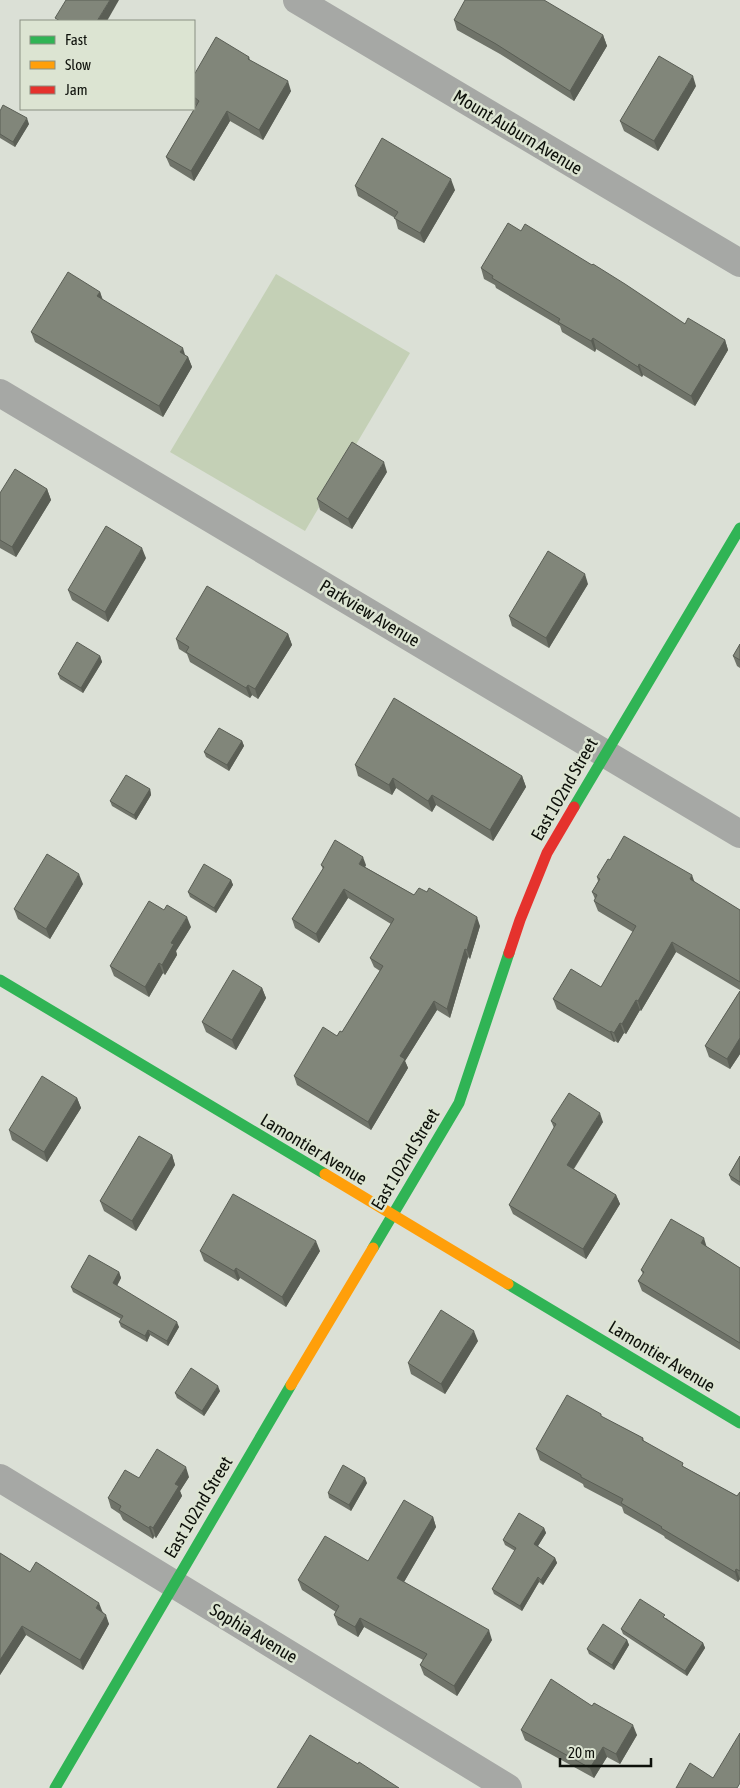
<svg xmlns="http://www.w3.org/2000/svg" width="740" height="1788" viewBox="0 0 740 1788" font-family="'Asap Condensed',sans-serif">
<rect width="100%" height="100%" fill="#dbe0d6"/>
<path fill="#c4d0b6" d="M 276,274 L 410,353 L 305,531 L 170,452 Z"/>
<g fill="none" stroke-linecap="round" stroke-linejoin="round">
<g stroke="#a6a8a5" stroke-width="28">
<path d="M 297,0 L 740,263"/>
<path d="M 0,393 L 740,834"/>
<path d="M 0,1478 L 508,1788"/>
</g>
<g stroke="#30b455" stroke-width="11">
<path d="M 574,807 L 740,528"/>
<path d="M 0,980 L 325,1174"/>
<path d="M 373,1248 L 459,1103 L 509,953"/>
<path d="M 508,1284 L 740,1423"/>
<path d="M 55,1788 L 291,1385"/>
</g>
<g stroke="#ff9f0a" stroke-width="11">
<path d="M 325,1174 L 508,1284"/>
<path d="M 291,1385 L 373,1248"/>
</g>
<path stroke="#e5322d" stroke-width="11" d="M 509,953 L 520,920 L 547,853 L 574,807"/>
</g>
<g fill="#6f7369">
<path d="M 454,20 L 603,35 L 607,46 L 574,101 L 500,54 L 457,30 Z"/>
<path d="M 249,57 L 250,60 L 291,91 L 263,140 L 230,121 L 194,181 L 170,166 L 166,157 L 196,106 L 194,105 L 194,75 Z"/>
<path d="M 696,86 L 658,151 L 624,131 L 620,121 Z"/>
<path d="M 0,111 L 29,124 L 15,147 L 0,138 Z"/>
<path d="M 355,186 L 455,190 L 424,243 L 398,229 L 395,218 L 358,196 Z"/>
<path d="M 521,231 L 685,324 L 725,340 L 728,350 L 695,406 L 643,375 L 642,377 L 596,349 L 595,352 L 562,332 L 560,326 L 496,288 L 495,285 L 484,279 L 481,268 Z"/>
<path d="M 100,292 L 103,300 L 188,357 L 192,367 L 163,417 L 35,342 L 31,332 Z"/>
<path d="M 387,472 L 352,529 L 320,510 L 317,499 Z"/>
<path d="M 47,489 L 51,500 L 16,557 L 0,548 L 0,493 Z"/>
<path d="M 146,558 L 108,622 L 72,600 L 68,590 Z"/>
<path d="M 588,584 L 549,648 L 512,626 L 509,616 Z"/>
<path d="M 288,634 L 292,645 L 258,699 L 252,695 L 250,698 L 190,662 L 187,654 L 179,649 L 176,639 Z"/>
<path d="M 740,644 L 740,668 L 737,666 L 733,656 Z"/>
<path d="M 100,656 L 102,662 L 83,693 L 60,679 L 58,674 Z"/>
<path d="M 242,741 L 244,746 L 229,771 L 206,757 L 204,752 Z"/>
<path d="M 355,765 L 522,776 L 526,787 L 493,841 L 436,805 L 432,812 L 396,788 L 392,795 L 358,776 Z"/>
<path d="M 150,789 L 151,795 L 136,820 L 112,806 L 110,801 Z"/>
<path d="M 321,865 L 366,865 L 365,867 L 414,895 L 480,926 L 470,959 L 468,957 L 450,1018 L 437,1010 L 405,1061 L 408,1068 L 371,1130 L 297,1085 L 294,1076 L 337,1036 L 342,1032 L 380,971 L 374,967 L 370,958 L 391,924 L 348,898 L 319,943 L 295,928 L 292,919 L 323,869 Z"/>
<path d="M 597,877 L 694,882 L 740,910 L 740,990 L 676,952 L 641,1011 L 640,1010 L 626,1034 L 624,1033 L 618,1043 L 615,1041 L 614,1042 L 557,1009 L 553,999 L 601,987 L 633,932 L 598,911 L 594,901 L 595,899 L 592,892 L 598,881 Z"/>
<path d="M 231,880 L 233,885 L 216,913 L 190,897 L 188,892 Z"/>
<path d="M 83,884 L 50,939 L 18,919 L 14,909 Z"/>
<path d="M 191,927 L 176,951 L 177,955 L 165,975 L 163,973 L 149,997 L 114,976 L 110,966 Z"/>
<path d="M 262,988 L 266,998 L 236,1050 L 206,1032 L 202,1022 Z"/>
<path d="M 740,991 L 740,1054 L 730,1069 L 709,1057 L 705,1046 Z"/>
<path d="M 77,1098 L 81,1108 L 47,1162 L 12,1140 L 9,1130 Z"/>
<path d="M 551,1121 L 603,1122 L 574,1169 L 616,1195 L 620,1204 L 586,1259 L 513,1214 L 509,1205 L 554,1128 Z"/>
<path d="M 172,1155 L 175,1165 L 136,1231 L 104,1211 L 100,1201 Z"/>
<path d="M 740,1156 L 740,1186 L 731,1180 L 729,1175 Z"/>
<path d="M 707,1247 L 740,1268 L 740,1350 L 642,1291 L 638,1281 L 643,1274 L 641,1270 Z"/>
<path d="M 200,1251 L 320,1251 L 286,1307 L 240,1278 L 238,1281 L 204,1261 Z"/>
<path d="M 119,1272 L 121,1278 L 117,1286 L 179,1327 L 168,1346 L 150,1335 L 147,1342 L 121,1327 L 119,1322 L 121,1319 L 73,1292 L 71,1287 Z"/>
<path d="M 478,1341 L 445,1394 L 411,1374 L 408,1363 Z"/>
<path d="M 220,1391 L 204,1416 L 177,1398 L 175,1393 Z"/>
<path d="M 602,1417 L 643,1438 L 644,1441 L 684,1467 L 737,1496 L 740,1492 L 740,1579 L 738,1582 L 665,1538 L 664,1536 L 624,1513 L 622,1507 L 584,1487 L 583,1484 L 540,1460 L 536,1449 Z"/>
<path d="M 189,1477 L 180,1491 L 182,1496 L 156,1538 L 154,1536 L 153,1539 L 123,1520 L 120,1514 L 111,1508 L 108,1498 L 139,1478 Z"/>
<path d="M 367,1483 L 351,1511 L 329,1498 L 328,1493 Z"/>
<path d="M 433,1517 L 436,1527 L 404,1582 L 492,1640 L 457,1696 L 424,1675 L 420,1665 L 423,1660 L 364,1627 L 358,1637 L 338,1625 L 334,1615 L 336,1612 L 302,1590 L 298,1580 L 368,1561 Z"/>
<path d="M 544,1528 L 546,1533 L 538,1546 L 555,1558 L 557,1563 L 543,1585 L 539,1582 L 522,1611 L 494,1594 L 492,1589 L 515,1551 L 505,1545 L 503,1540 Z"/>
<path d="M 0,1553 L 30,1572 L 103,1612 L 109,1624 L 83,1670 L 26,1635 L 0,1675 Z"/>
<path d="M 666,1618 L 703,1643 L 705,1648 L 687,1676 L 623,1634 L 621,1629 Z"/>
<path d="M 627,1640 L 629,1645 L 614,1670 L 589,1654 L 587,1649 Z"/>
<path d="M 592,1706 L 637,1735 L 620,1764 L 607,1757 L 594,1778 L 525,1740 L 521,1730 Z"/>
</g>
<g fill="#5a5e55">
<path d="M 110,0 L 119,0 L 107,21 L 97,21 Z"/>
<path d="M 603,35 L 607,46 L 574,101 L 570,91 Z"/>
<path d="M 693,76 L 696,86 L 658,151 L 654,141 Z"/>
<path d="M 288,81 L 291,91 L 263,140 L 259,130 Z"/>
<path d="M 227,111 L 230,121 L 194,181 L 191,171 Z"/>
<path d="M 27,118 L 29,124 L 15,147 L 13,142 Z"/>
<path d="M 451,179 L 455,190 L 424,243 L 420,233 Z"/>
<path d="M 100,292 L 103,302 L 97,296 Z"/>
<path d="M 593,338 L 596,349 L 595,352 L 591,341 Z"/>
<path d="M 725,340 L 728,350 L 695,406 L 691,396 Z"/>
<path d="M 183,348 L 186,358 L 180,352 Z"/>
<path d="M 188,357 L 192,367 L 163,417 L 159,406 Z"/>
<path d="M 639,364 L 643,375 L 642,377 L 638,367 Z"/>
<path d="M 384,462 L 387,472 L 352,529 L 348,519 Z"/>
<path d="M 47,489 L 51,500 L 16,557 L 12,547 Z"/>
<path d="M 142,548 L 146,558 L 108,622 L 105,612 Z"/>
<path d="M 585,574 L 588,584 L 549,648 L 546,638 Z"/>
<path d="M 288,634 L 292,645 L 258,699 L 255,689 Z"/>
<path d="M 100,656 L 102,662 L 83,693 L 81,688 Z"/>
<path d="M 248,685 L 252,695 L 250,698 L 246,688 Z"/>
<path d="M 242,741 L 244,746 L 229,771 L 227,765 Z"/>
<path d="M 522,776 L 526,787 L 493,841 L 490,830 Z"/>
<path d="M 393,778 L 396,788 L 392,795 L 389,785 Z"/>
<path d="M 150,789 L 151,795 L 136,820 L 134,815 Z"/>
<path d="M 432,795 L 436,805 L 432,812 L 428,801 Z"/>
<path d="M 363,857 L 366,865 L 362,873 L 359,864 Z"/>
<path d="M 79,874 L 83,884 L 50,939 L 46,929 Z"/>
<path d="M 692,875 L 696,886 L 690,879 Z"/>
<path d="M 231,880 L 233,885 L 216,913 L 214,908 Z"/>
<path d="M 344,889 L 348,898 L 319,943 L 316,934 Z"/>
<path d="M 187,917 L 191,927 L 176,951 L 177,955 L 165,975 L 162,965 L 171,943 Z"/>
<path d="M 477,917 L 480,926 L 470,959 L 467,950 Z"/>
<path d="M 672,942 L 676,952 L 641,1011 L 638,1001 Z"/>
<path d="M 465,949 L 468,957 L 450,1018 L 447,1009 Z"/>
<path d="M 159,963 L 163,973 L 149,997 L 145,987 Z"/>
<path d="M 262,988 L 266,998 L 236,1050 L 232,1040 Z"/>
<path d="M 636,1000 L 640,1010 L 626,1034 L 622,1024 Z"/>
<path d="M 434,1001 L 437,1010 L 405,1061 L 408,1068 L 371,1130 L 368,1122 L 400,1056 Z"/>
<path d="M 620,1023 L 624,1033 L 618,1043 L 614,1033 Z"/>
<path d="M 611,1031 L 615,1041 L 614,1042 L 610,1032 Z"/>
<path d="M 740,1038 L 740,1054 L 730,1069 L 727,1059 Z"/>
<path d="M 77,1098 L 81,1108 L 47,1162 L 44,1152 Z"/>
<path d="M 600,1113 L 603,1122 L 570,1174 L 567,1165 Z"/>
<path d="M 172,1155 L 175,1165 L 136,1231 L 132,1221 Z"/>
<path d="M 616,1195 L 620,1204 L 586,1259 L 583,1249 Z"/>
<path d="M 704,1238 L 707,1248 L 701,1243 Z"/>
<path d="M 316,1241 L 320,1251 L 286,1307 L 282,1297 Z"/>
<path d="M 236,1268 L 240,1278 L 238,1281 L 234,1271 Z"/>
<path d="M 119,1272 L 121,1278 L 115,1289 L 113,1283 Z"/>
<path d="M 177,1322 L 179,1327 L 168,1346 L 167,1341 Z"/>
<path d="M 148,1330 L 150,1335 L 147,1342 L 145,1336 Z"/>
<path d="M 474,1331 L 478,1341 L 445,1394 L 441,1384 Z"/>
<path d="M 218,1386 L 220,1391 L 204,1416 L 202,1411 Z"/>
<path d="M 186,1467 L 189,1477 L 180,1491 L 182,1496 L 156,1538 L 153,1528 L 175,1484 Z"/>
<path d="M 365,1478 L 367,1483 L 351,1511 L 349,1505 Z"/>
<path d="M 433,1517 L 436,1527 L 401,1587 L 397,1578 Z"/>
<path d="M 150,1526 L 154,1536 L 153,1539 L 149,1528 Z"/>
<path d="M 544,1528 L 546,1533 L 536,1549 L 534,1544 Z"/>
<path d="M 555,1558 L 557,1563 L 543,1585 L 541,1580 Z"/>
<path d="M 736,1569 L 740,1579 L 738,1582 L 735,1572 Z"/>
<path d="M 538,1577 L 539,1582 L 522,1611 L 520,1606 Z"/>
<path d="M 99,1603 L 103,1613 L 96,1608 Z"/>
<path d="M 106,1615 L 109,1624 L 83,1670 L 80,1660 Z"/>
<path d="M 360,1618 L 364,1627 L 358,1637 L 355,1627 Z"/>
<path d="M 22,1626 L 26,1635 L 0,1675 L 0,1660 Z"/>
<path d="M 489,1630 L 492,1640 L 457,1696 L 454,1686 Z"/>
<path d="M 627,1640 L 629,1645 L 614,1670 L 612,1665 Z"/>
<path d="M 703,1643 L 705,1648 L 687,1676 L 685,1671 Z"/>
<path d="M 633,1725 L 637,1735 L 620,1764 L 616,1754 Z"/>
<path d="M 603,1747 L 607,1757 L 594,1778 L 590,1768 Z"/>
</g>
<g fill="#81867a" stroke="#5a5e55">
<path d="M 66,0 L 110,0 L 97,21 L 60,21 L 55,18 Z"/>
<path d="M 465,0 L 544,0 L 603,35 L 570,91 L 496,44 L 454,20 Z"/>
<path d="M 216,37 L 249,57 L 248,59 L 288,81 L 259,130 L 227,111 L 191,171 L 166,157 L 199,101 L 194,97 L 194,75 Z"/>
<path d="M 659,56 L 693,76 L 654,141 L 620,121 Z"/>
<path d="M 3,105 L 27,118 L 13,142 L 0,134 L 0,111 Z"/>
<path d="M 382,138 L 451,179 L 420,233 L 394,218 L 398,212 L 355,186 Z"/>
<path d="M 508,223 L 521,231 L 525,224 L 592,265 L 593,264 L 625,284 L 685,324 L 688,318 L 725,340 L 691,396 L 639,364 L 638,367 L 593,338 L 591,341 L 558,322 L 560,319 L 492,278 L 493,276 L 481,268 Z"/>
<path d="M 68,272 L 100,292 L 97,296 L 183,348 L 180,352 L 188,357 L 159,406 L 31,332 Z"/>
<path d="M 352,442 L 384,462 L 348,519 L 317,499 Z"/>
<path d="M 15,469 L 47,489 L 12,547 L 0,540 L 0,493 Z"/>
<path d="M 106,526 L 142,548 L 105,612 L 68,590 Z"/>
<path d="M 548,551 L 585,574 L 546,638 L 509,616 Z"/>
<path d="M 207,586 L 288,634 L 255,689 L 248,685 L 246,688 L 186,652 L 189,647 L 176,639 Z"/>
<path d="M 77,642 L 100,656 L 81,688 L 58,674 Z"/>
<path d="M 740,644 L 740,660 L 733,656 Z"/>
<path d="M 394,698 L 522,776 L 490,830 L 432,795 L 428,801 L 393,778 L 389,785 L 355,765 Z"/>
<path d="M 219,728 L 242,741 L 227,765 L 204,752 Z"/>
<path d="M 126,775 L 150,789 L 134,815 L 110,801 Z"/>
<path d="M 624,836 L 692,875 L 690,879 L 740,910 L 740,982 L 672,942 L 638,1001 L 636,1000 L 622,1024 L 620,1023 L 614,1033 L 611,1031 L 610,1032 L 553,999 L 571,969 L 601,987 L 636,926 L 594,901 L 597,895 L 592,892 L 600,879 L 597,877 L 608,859 L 610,860 Z"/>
<path d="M 335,840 L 363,857 L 359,864 L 414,895 L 419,888 L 427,892 L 429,888 L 477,917 L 467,950 L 465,949 L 447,1009 L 434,1001 L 400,1056 L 405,1059 L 368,1122 L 294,1076 L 323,1027 L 337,1036 L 340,1031 L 342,1032 L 383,966 L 370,958 L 394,919 L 344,889 L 316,934 L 292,919 L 324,867 L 321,865 Z"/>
<path d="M 47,854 L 79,874 L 46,929 L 14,909 Z"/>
<path d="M 204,864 L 231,880 L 214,908 L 188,892 Z"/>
<path d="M 149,901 L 164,910 L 167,905 L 187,917 L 171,943 L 174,944 L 162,965 L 159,963 L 145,987 L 110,966 Z"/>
<path d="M 233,970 L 262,988 L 232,1040 L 202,1022 Z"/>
<path d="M 740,991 L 740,1038 L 727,1059 L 705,1046 Z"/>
<path d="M 42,1076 L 77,1098 L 44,1152 L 9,1130 Z"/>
<path d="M 569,1093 L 600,1113 L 567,1165 L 616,1195 L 583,1249 L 509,1205 L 556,1124 L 551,1121 Z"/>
<path d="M 139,1136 L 172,1155 L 132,1221 L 100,1201 Z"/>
<path d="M 740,1156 L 740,1182 L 729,1175 Z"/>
<path d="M 233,1194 L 316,1241 L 282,1297 L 236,1268 L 234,1271 L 200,1251 Z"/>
<path d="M 671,1219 L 704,1238 L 701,1243 L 740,1268 L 740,1343 L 638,1281 L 644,1272 L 641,1270 Z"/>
<path d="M 89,1255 L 119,1272 L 113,1283 L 177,1322 L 167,1341 L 148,1330 L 145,1336 L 119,1322 L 123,1316 L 71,1287 Z"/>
<path d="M 441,1310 L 474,1331 L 441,1384 L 408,1363 Z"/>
<path d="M 191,1368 L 218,1386 L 202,1411 L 175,1393 Z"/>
<path d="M 567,1395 L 601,1414 L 601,1416 L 643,1438 L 642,1440 L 683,1463 L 682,1466 L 737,1496 L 740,1492 L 740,1571 L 736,1569 L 735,1572 L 661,1528 L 662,1527 L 621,1503 L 623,1499 L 581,1477 L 581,1475 L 536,1449 Z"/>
<path d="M 157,1449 L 186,1467 L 175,1484 L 179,1486 L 153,1528 L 150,1526 L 149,1528 L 119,1510 L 121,1506 L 108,1498 L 125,1470 L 139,1478 Z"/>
<path d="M 343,1465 L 365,1478 L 349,1505 L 328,1493 Z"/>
<path d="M 404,1500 L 433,1517 L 397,1578 L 489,1630 L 454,1686 L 420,1665 L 427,1654 L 360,1618 L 355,1627 L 334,1615 L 339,1606 L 298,1580 L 325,1536 L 368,1561 Z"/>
<path d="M 519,1513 L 544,1528 L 534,1544 L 555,1558 L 541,1580 L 538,1577 L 520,1606 L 492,1589 L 516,1548 L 503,1540 Z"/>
<path d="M 0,1553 L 30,1572 L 36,1562 L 99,1603 L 96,1608 L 106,1615 L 80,1660 L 22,1626 L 0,1660 Z"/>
<path d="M 640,1599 L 665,1615 L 663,1617 L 703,1643 L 685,1671 L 621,1629 Z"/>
<path d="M 603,1624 L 627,1640 L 612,1665 L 587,1649 Z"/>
<path d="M 551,1679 L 592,1706 L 594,1703 L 633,1725 L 616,1754 L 603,1747 L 590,1768 L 521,1730 Z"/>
<path d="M 740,1733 L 740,1783 L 737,1788 L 676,1788 L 690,1763 L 713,1778 Z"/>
<path d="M 310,1735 L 358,1764 L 359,1762 L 399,1788 L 277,1788 Z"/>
</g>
<g text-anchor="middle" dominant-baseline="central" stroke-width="5" stroke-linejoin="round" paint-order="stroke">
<g font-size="18" fill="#0d100a" stroke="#dce4d2">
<text transform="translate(518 132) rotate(31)">Mount Auburn Avenue</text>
<text transform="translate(370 613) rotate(31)">Parkview Avenue</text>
<text transform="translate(564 789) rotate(-60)">East 102nd Street</text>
<text transform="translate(314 1149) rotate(31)">Lamontier Avenue</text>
<text transform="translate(405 1159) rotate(-59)">East 102nd Street</text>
<text transform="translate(662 1356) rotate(31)">Lamontier Avenue</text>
<text transform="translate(198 1507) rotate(-59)">East 102nd Street</text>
<text transform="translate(254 1633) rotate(31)">Sophia Avenue</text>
</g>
</g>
<rect x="20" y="20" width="175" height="90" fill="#dce4d2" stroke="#898f82"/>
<rect x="30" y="36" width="25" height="8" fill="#30b455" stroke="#898f82"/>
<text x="65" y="45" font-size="15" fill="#0d100a">Fast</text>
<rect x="30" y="61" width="25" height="8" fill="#ff9f0a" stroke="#898f82"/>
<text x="65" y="70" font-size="15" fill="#0d100a">Slow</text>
<rect x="30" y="86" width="25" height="8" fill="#e5322d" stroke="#898f82"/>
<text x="65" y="95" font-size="15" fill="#0d100a">Jam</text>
<path d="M560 1758v8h91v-8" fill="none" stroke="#0d100a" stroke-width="2.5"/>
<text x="568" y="1758" font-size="15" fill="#0d100a" stroke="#dce4d2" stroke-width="4" paint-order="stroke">20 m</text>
</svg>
